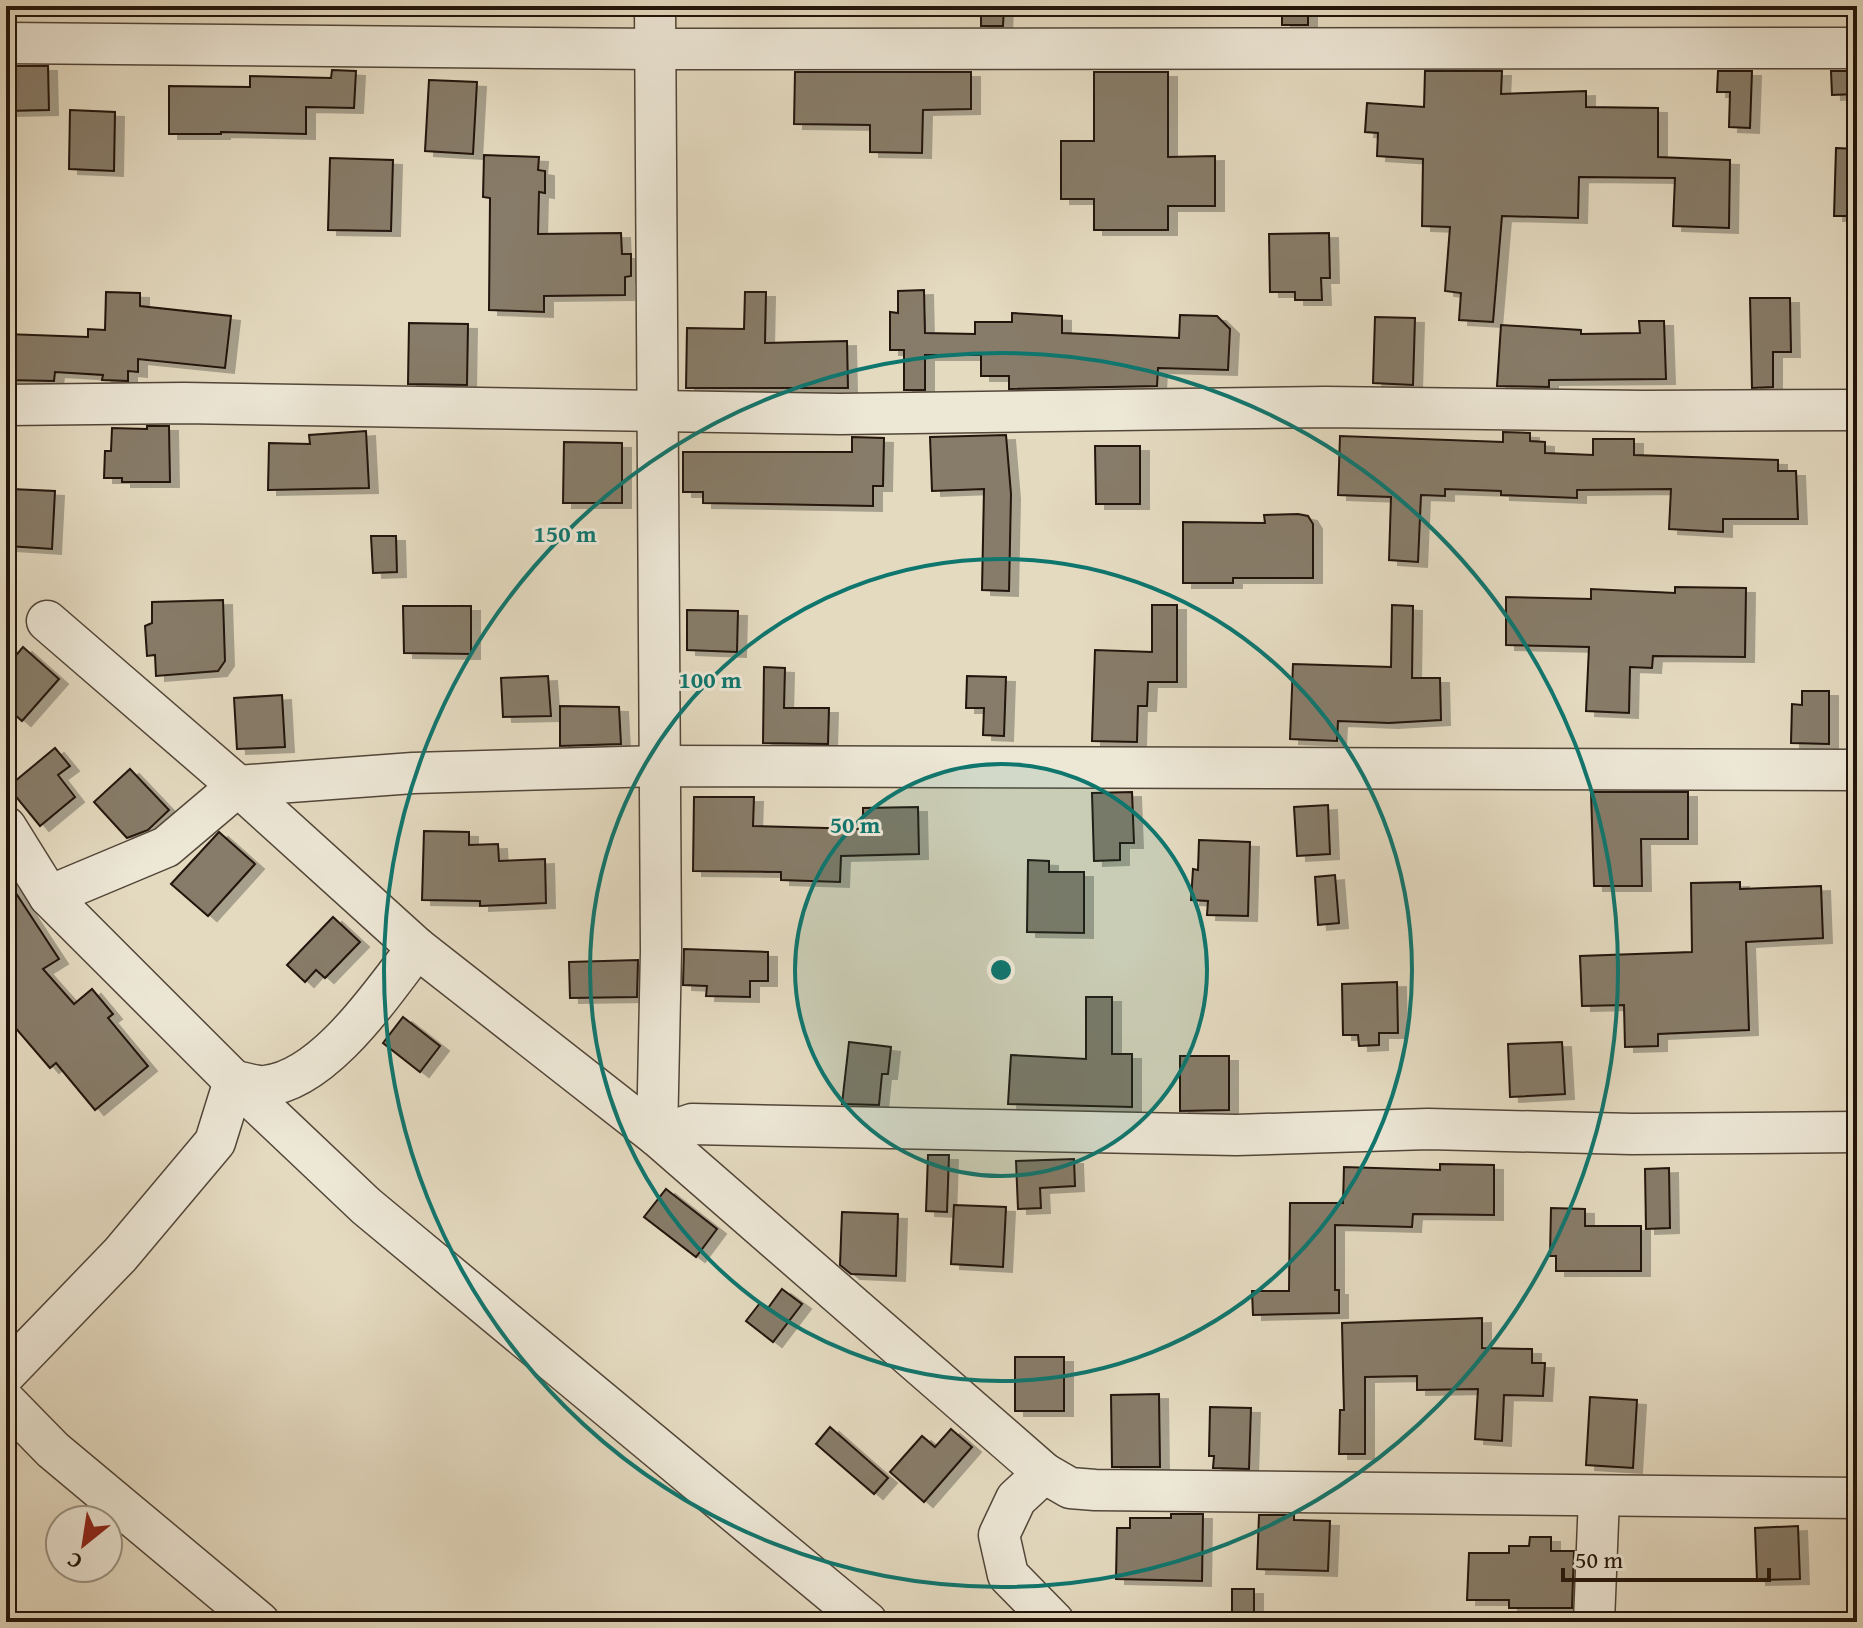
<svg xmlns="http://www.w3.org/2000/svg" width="1863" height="1628" viewBox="0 0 1863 1628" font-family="'Gentium Book Plus',serif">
<defs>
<filter id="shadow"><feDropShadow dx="9" dy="5" stdDeviation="0" flood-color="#0004"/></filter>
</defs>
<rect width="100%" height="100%" fill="#e4dac0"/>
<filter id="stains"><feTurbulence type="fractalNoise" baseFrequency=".0025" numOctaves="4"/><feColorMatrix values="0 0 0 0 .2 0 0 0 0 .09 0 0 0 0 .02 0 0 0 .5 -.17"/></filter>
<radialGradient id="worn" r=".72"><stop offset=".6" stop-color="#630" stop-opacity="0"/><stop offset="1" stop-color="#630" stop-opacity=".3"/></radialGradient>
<g fill="#877b69" stroke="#22140a" stroke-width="2" filter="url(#shadow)">
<path d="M 981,6 L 1004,6 L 1003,26 L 981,26 Z"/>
<rect x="1282" y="6" width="26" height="19"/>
<path d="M 6,66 L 48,66 L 49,110 L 6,111 Z"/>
<path d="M 332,70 L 356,71 L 354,108 L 306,107 L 306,134 L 221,132 L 221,134 L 169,134 L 169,86 L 250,87 L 250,76 L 331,78 Z"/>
<path d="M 1425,71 L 1502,71 L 1501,94 L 1586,91 L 1586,107 L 1658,108 L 1658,157 L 1730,160 L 1729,228 L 1673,226 L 1675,178 L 1579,177 L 1578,218 L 1502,216 L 1493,322 L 1459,320 L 1461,293 L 1445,291 L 1450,227 L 1422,226 L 1423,159 L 1377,156 L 1378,133 L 1365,132 L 1367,103 L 1424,107 Z"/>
<path d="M 1718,71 L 1752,71 L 1750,128 L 1729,127 L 1730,92 L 1717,92 Z"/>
<path d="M 1831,71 L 1857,71 L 1857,94 L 1832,95 Z"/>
<path d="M 795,72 L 971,72 L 971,109 L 923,110 L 922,153 L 870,152 L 870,125 L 794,124 Z"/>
<path d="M 1094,72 L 1168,72 L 1168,157 L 1215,156 L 1215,206 L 1168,206 L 1168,230 L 1094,230 L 1094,199 L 1061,199 L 1061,141 L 1094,141 Z"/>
<path d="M 429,80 L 477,82 L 473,154 L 425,151 Z"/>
<path d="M 70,110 L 115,112 L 114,171 L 69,169 Z"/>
<path d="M 1836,148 L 1857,149 L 1857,216 L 1834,216 Z"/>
<path d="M 484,155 L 539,157 L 538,170 L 545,171 L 545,193 L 539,192 L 538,234 L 621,233 L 622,254 L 631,254 L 631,276 L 625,277 L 625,295 L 544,296 L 544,312 L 489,310 L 490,198 L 483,197 Z"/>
<path d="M 330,158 L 393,160 L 391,231 L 328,230 Z"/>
<path d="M 1329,233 L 1330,278 L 1321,278 L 1322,300 L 1295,300 L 1295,292 L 1270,292 L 1269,234 Z"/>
<path d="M 924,290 L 925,333 L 975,334 L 975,322 L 1012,322 L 1012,313 L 1062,316 L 1062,333 L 1179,338 L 1180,315 L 1217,316 L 1230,329 L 1228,370 L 1158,368 L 1157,386 L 1009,389 L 1009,376 L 981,376 L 981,355 L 925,355 L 925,390 L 904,390 L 904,350 L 890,350 L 890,312 L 898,313 L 898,291 Z"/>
<path d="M 106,292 L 140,293 L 140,306 L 231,316 L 225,368 L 138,359 L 138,372 L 128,371 L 128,381 L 102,380 L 103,375 L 55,372 L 54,381 L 6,380 L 6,334 L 88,337 L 88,329 L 105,330 Z"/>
<path d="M 745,292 L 766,292 L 765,343 L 847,341 L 848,388 L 686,388 L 687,328 L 744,329 Z"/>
<path d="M 1750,298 L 1790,298 L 1791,352 L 1773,352 L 1773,387 L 1752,388 Z"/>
<path d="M 1375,317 L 1415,318 L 1413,385 L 1373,383 Z"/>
<path d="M 1639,321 L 1664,321 L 1666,379 L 1549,380 L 1549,387 L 1497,386 L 1501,325 L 1581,330 L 1581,334 L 1640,333 Z"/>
<path d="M 409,323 L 468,324 L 467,385 L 408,384 Z"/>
<path d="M 147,426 L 169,426 L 170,482 L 122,482 L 122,478 L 104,478 L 105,451 L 111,451 L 112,428 L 147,429 Z"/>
<path d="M 366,431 L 369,488 L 268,490 L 269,443 L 310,444 L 309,435 Z"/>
<path d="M 1503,432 L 1530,433 L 1530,441 L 1545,442 L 1545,453 L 1593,455 L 1593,439 L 1634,439 L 1634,455 L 1778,460 L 1778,471 L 1796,471 L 1798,519 L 1723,519 L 1723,532 L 1669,529 L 1671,489 L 1577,490 L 1577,498 L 1501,495 L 1501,491 L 1445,489 L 1445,496 L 1421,495 L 1418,562 L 1389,560 L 1391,497 L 1338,495 L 1340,436 L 1503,442 Z"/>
<path d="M 1006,435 L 1011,494 L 1009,591 L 982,590 L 984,489 L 932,491 L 930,437 Z"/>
<path d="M 852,437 L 884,438 L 883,486 L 873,486 L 873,506 L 703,503 L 703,492 L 683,492 L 683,452 L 852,452 Z"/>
<path d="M 564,442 L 622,443 L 622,503 L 563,503 Z"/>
<path d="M 1095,446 L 1140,446 L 1140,504 L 1096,504 Z"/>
<path d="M 11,489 L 55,491 L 52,549 L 8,546 Z"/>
<path d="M 1298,514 L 1308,516 L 1313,524 L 1313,578 L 1233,578 L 1233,583 L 1183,583 L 1183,522 L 1265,523 L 1264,515 Z"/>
<path d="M 371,536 L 396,536 L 397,572 L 373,573 Z"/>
<path d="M 1675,587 L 1746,588 L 1745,657 L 1653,656 L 1652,668 L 1630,667 L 1629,713 L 1586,711 L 1589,647 L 1506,645 L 1506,597 L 1591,599 L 1591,589 L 1675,593 Z"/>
<path d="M 223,600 L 225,661 L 218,671 L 156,676 L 155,655 L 147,656 L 145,626 L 152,623 L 152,602 Z"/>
<path d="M 1152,605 L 1177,605 L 1177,682 L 1148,682 L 1147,706 L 1138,706 L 1137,742 L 1092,741 L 1095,650 L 1152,652 Z"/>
<path d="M 1392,605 L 1413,606 L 1412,678 L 1440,678 L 1441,720 L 1389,723 L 1338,721 L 1337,741 L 1290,739 L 1293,664 L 1391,667 Z"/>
<path d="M 403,606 L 471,606 L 471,654 L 404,653 Z"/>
<path d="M 687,610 L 738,611 L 737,652 L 687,650 Z"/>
<path d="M 23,647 L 59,679 L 22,721 L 6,707 L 6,667 Z"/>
<path d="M 764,667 L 785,668 L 784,708 L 829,708 L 828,744 L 763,743 Z"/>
<path d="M 548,676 L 551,716 L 503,717 L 501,678 Z"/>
<path d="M 967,676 L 1006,677 L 1004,736 L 983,735 L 984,708 L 966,708 Z"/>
<path d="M 1802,691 L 1829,691 L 1829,744 L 1791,743 L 1792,704 L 1802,705 Z"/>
<path d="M 282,695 L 285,747 L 237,749 L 234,698 Z"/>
<path d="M 560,706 L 619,707 L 621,744 L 560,746 Z"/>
<path d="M 55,748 L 70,766 L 58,775 L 75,797 L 40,826 L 8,787 Z"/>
<path d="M 130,769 L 169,810 L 148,830 L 127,838 L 94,802 Z"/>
<path d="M 1132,792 L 1134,843 L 1120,843 L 1120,860 L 1094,861 L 1092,793 Z"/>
<path d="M 1591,792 L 1688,792 L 1688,839 L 1641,839 L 1642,886 L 1594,886 Z"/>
<path d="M 694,797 L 754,797 L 753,826 L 863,829 L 863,808 L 918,807 L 919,854 L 841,856 L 840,882 L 781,880 L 781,872 L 693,871 Z"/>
<path d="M 1328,805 L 1330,854 L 1297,856 L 1294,807 Z"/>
<path d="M 424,831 L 469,832 L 469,845 L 498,844 L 499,861 L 545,859 L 546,903 L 480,906 L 480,901 L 422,900 Z"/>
<path d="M 219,832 L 255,864 L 208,916 L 171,884 Z"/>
<path d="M 1199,840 L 1250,842 L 1248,916 L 1207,915 L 1208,901 L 1191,900 L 1193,869 L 1198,870 Z"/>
<path d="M 1028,860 L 1049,861 L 1049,872 L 1084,872 L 1084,933 L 1027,932 Z"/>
<path d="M 1335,875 L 1339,923 L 1318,925 L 1315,877 Z"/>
<path d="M 6,878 L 59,959 L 43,969 L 74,1004 L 92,989 L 113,1014 L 108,1018 L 148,1066 L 95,1110 L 56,1063 L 50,1068 L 6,1017 Z"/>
<path d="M 1740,882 L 1740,889 L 1821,886 L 1823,938 L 1746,942 L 1749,1030 L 1658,1034 L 1658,1046 L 1625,1047 L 1624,1005 L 1582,1006 L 1580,956 L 1692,952 L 1691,883 Z"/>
<path d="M 333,917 L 360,942 L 325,978 L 316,970 L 305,982 L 287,965 Z"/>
<path d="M 684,949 L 768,952 L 768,981 L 750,981 L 750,997 L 706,996 L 707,986 L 683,985 Z"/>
<path d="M 638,960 L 637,997 L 570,998 L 569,962 Z"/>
<path d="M 1397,982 L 1398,1033 L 1379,1033 L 1379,1045 L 1359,1046 L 1358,1035 L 1343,1035 L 1342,984 Z"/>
<path d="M 1086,997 L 1112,997 L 1112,1054 L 1132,1054 L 1132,1107 L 1008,1104 L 1011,1055 L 1086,1059 Z"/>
<path d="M 403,1017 L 440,1046 L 420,1072 L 383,1043 Z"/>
<path d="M 849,1042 L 891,1047 L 888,1074 L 882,1074 L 879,1105 L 842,1104 Z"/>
<path d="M 1562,1042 L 1565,1094 L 1510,1097 L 1508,1044 Z"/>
<path d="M 1180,1056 L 1229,1056 L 1229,1110 L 1180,1111 Z"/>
<path d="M 928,1155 L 949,1155 L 947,1212 L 926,1211 Z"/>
<path d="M 1074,1159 L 1075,1186 L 1040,1188 L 1041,1208 L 1018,1209 L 1016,1161 Z"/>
<path d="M 1440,1164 L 1494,1165 L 1494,1215 L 1413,1214 L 1412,1227 L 1335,1225 L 1335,1290 L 1339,1290 L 1339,1313 L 1253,1315 L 1252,1291 L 1289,1291 L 1290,1203 L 1343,1203 L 1344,1167 L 1440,1170 Z"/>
<path d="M 1669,1168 L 1670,1228 L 1646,1229 L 1645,1169 Z"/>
<path d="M 666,1189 L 717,1229 L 696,1257 L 644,1217 Z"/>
<path d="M 954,1205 L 1006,1207 L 1003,1267 L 951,1264 Z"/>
<path d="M 1551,1208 L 1585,1209 L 1585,1226 L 1641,1226 L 1641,1271 L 1556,1271 L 1556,1256 L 1550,1256 Z"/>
<path d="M 842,1212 L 898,1214 L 896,1276 L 851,1274 L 840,1265 Z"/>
<path d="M 782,1289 L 802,1304 L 773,1342 L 746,1321 L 760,1303 L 768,1308 Z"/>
<path d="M 1482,1318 L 1482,1348 L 1532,1349 L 1532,1363 L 1545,1363 L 1543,1396 L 1504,1395 L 1502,1441 L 1475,1439 L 1478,1389 L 1417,1390 L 1417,1376 L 1365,1377 L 1365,1454 L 1339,1454 L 1340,1410 L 1344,1410 L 1342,1323 Z"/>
<rect x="1015" y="1357" width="49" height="54"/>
<path d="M 1159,1394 L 1160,1467 L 1112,1467 L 1111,1395 Z"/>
<path d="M 1590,1397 L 1637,1400 L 1633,1468 L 1586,1465 Z"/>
<path d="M 1210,1407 L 1251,1408 L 1249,1469 L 1213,1468 L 1214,1456 L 1209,1456 Z"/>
<path d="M 830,1427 L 888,1478 L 874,1494 L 816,1444 Z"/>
<path d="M 951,1429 L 972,1447 L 924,1502 L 890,1472 L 922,1436 L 935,1447 Z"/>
<path d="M 1171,1514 L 1203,1514 L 1202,1581 L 1116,1579 L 1117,1528 L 1130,1528 L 1130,1518 L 1171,1518 Z"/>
<path d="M 1259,1515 L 1294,1515 L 1294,1520 L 1330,1521 L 1328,1571 L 1257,1569 Z"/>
<path d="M 1798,1526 L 1800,1579 L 1757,1580 L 1755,1528 Z"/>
<path d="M 1530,1537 L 1551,1537 L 1551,1551 L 1574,1551 L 1572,1608 L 1509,1608 L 1509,1600 L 1467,1600 L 1469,1553 L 1509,1553 L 1509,1546 L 1529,1546 Z"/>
<rect x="1232" y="1589" width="22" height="33"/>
</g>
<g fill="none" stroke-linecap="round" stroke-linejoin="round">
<g stroke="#524638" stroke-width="43">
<g id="minor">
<path d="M 655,6 L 661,951 L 657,1136"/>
<path d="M 6,43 L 656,49 L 1857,48"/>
<path d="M 6,405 L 184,403 L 840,414 L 1325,407 L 1644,411 L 1857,410"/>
<path d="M 47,621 L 238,786 L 417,948 L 657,1136 L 1044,1473 L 1070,1488 L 1095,1490 L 1857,1498"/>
<path d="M 6,827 L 49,896 L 234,1081 L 366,1206 L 867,1622"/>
<path d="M 49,896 L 166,847 L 238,786 L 413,773 L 659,766 L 1857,770"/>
<path d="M 234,1081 C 243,1082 256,1087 265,1086 C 325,1080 382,993 417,948"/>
<path d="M 657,1136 L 692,1124 L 1236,1135 L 1428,1129 L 1632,1134 L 1857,1132"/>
<path d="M 6,1373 L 120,1255 L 215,1142 L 234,1081"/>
<path d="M 6,1402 L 53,1450 L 259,1622"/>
<path d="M 1044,1473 L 1016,1499 L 999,1535 L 1008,1575 L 1054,1622"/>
<path d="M 1594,1622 L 1599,1497"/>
</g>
</g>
<use href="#minor" stroke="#ede7d6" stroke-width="40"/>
</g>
<circle cx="1001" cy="970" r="206" fill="#0f766e" fill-opacity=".12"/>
<g fill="none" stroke="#0f766e" stroke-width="4">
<circle cx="1001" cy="970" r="206"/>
<circle cx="1001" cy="970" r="411"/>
<circle cx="1001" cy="970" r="617"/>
</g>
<circle cx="1001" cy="970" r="12" fill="#0f766e" stroke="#ede7d6" stroke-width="4"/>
<g font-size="24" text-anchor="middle" font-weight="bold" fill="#0f766e" stroke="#ede7d6" stroke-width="6" stroke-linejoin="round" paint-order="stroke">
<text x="565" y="542">150 m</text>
<text x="710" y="688">100 m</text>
<text x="855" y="833">50 m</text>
</g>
<rect width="1863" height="1628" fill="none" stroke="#e4dac0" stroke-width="32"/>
<rect x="8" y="8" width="1847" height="1612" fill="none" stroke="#22140a" stroke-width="4"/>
<rect x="16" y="16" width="1831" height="1596" fill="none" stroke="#22140a" stroke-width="2"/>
<g transform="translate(84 1544) rotate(210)"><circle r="38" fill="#ede7d6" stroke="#9c9384" stroke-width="2"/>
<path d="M0-6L14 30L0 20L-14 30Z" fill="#8f2418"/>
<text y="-12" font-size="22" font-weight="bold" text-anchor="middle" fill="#22140a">С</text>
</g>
<path d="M1563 1568v12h206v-12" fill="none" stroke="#22140a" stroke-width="4"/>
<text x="1575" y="1568" font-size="24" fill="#22140a" stroke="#ede7d6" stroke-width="6" paint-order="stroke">50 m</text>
<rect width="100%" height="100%" filter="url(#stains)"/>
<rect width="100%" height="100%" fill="url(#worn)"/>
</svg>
